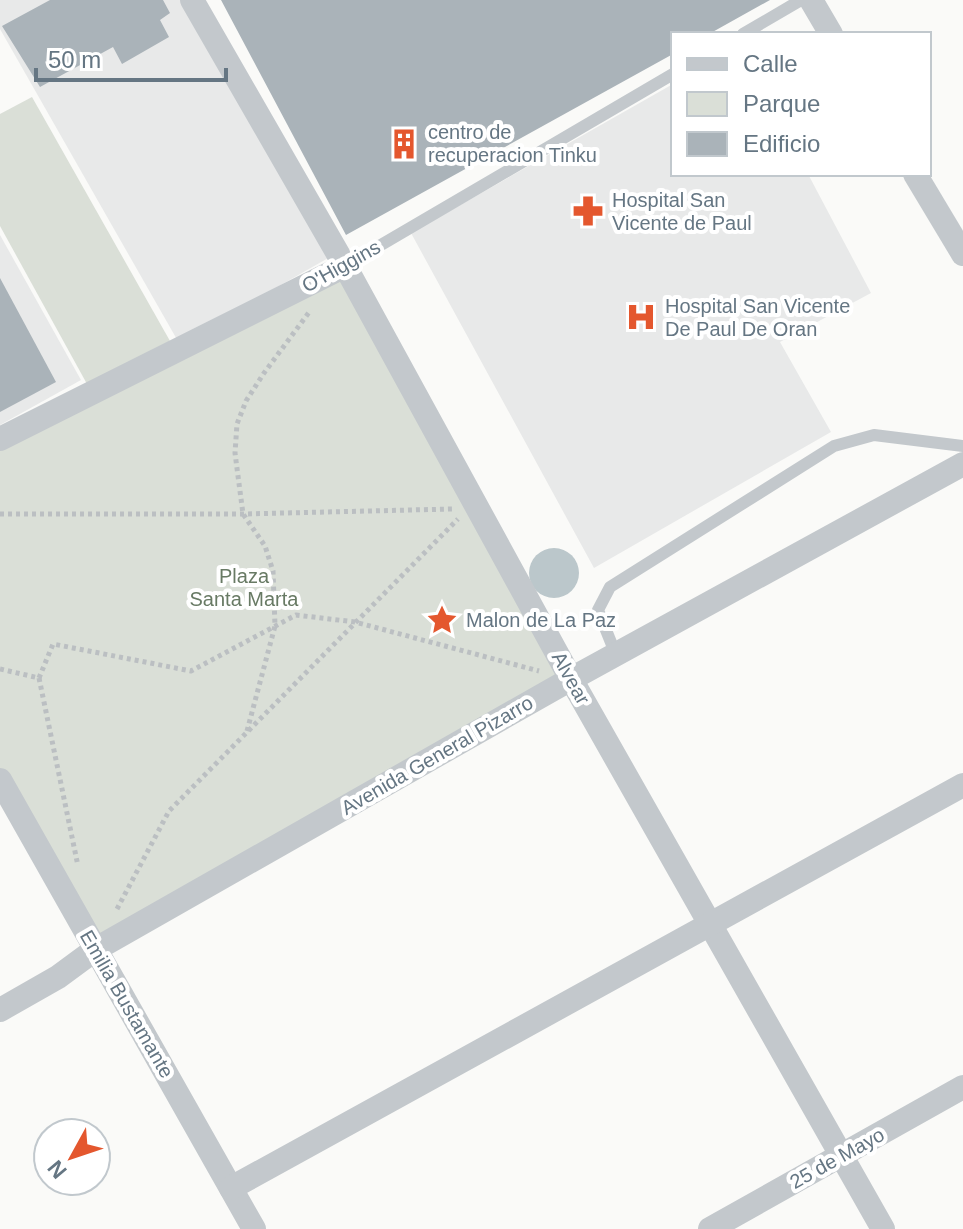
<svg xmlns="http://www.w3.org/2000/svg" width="963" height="1229" viewBox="0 0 963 1229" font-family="Helvetica,sans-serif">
<rect width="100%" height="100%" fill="#fafaf8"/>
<g fill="#e8e9e9">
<path d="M 0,0 L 185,0 L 330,257 L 179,343 L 0,29 Z"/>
<path d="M 673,84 L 673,174 L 808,174 L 871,293 L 780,342 L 831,432 L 594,568 L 411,233 Z"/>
<path d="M 0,235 L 81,380 L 0,425 Z"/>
</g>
<g fill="#dadfd7">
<path d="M 32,97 L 170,341 L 87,384 L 0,226 L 0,114 Z"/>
<path d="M 345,266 L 571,679 L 96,949 L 0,780 L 0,439 Z"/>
</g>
<circle fill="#bbc7cb" cx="554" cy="573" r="25"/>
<g fill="#aab3b9">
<path d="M 50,0 L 163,0 L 170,13 L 160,20 L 169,37 L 122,64 L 113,47 L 40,87 L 2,26 Z"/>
<path d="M 221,0 L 770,0 L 709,34 L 673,34 L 673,54 L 346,235 Z"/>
<path d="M 0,278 L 56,382 L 0,412 Z"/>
</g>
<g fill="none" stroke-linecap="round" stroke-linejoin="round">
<g stroke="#bbbfc2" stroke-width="5" stroke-dasharray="4 4" stroke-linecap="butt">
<path d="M 0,514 L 243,514 L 452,509"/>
<path d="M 0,669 L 39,678 L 53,644 L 191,671 L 296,615 L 355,622 L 539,671"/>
<path d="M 39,678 L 78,866"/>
<path d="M 247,731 L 275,626 L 273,571 L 265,546 L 243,514 L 235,453 L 237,424 L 246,401 L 264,373 L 310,311"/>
<path d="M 117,909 L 169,811 L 458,519"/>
</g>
<g stroke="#c3c8cc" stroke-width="12">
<path d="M 743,34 L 801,0"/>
<path d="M 345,266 L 673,74"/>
<path d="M 616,655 L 598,610 L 610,587 L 834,446 L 874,435 L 963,446"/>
</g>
<g stroke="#c3c8cc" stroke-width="24">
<path d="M 192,0 L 345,266 L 571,679 L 883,1229"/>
<path d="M 811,0 L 831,34"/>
<path d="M 915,174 L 963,254"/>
<path d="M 0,439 L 345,266"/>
<path d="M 0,780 L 254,1229"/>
<path d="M 0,1010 L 58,977 L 96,949 L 571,679 L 963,464"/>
<path d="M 231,1188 L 963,785"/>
<path d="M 710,1229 L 963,1087"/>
</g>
</g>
<defs>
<g id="building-bare" transform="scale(2.4)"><path d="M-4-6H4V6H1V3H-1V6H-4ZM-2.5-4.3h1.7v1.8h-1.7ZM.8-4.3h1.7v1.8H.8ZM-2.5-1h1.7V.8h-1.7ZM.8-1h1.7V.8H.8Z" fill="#e4572e" stroke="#fff" stroke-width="2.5" paint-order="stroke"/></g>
<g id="pharmacy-bare" transform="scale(2.4)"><path d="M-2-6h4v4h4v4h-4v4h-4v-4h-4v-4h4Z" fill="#e4572e" stroke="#fff" stroke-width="2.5" paint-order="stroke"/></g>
<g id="hospital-bare" transform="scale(2.4)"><path d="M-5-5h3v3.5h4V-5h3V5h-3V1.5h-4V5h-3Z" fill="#e4572e" stroke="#fff" stroke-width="2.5" paint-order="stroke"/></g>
<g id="sight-bare" transform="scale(2.4)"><path d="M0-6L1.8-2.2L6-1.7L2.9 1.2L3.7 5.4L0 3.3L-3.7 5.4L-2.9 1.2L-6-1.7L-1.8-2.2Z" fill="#e4572e" stroke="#fff" stroke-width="2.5" paint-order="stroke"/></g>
</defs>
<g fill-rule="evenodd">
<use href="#building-bare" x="404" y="144"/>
<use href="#pharmacy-bare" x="588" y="211"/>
<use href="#hospital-bare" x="641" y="317"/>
<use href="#sight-bare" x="442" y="620"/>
</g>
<g text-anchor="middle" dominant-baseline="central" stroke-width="8" stroke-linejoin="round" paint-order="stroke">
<g font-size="20" fill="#657683" stroke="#fff" text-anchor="start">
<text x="428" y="132">centro de<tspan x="428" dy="23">recuperacion Tinku</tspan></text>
<text x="612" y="200">Hospital San<tspan x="612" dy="23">Vicente de Paul</tspan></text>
<text x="665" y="306">Hospital San Vicente<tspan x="665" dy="23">De Paul De Oran</tspan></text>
<text x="466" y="620">Malon de La Paz</text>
</g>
<g font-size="20" fill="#657683" stroke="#fff">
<text transform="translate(341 266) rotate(-29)">O'Higgins</text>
<text transform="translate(571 678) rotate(61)">Alvear</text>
<text transform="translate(437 755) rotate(-30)">Avenida General Pizarro</text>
<text transform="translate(127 1004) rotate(60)">Emilia Bustamante</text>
<text transform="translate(837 1158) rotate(-29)">25 de Mayo</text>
</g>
<g font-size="20" fill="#687a64" stroke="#fff">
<text x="244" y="576">Plaza<tspan x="244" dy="23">Santa Marta</tspan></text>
</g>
</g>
<rect x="671" y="32" width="260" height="144" fill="#ffffff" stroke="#c1c8cd" stroke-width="2"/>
<rect x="687" y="58" width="40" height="12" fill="#c3c8cc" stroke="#c1c8cd" stroke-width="2"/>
<text x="743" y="72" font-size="24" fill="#657683">Calle</text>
<rect x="687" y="92" width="40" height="24" fill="#dadfd7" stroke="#c1c8cd" stroke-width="2"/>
<text x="743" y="112" font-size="24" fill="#657683">Parque</text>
<rect x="687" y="132" width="40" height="24" fill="#aab3b9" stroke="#c1c8cd" stroke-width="2"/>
<text x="743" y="152" font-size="24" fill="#657683">Edificio</text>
<g transform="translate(72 1157) rotate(230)"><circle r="38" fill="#ffffff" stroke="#c1c8cd" stroke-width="2"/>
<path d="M0-6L14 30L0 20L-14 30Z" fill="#e4572e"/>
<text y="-12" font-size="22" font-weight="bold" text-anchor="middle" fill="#657683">N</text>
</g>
<path d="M36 68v12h190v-12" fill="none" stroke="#657683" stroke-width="4"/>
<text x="48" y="68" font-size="24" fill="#657683" stroke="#ffffff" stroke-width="6" paint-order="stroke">50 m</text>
</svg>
